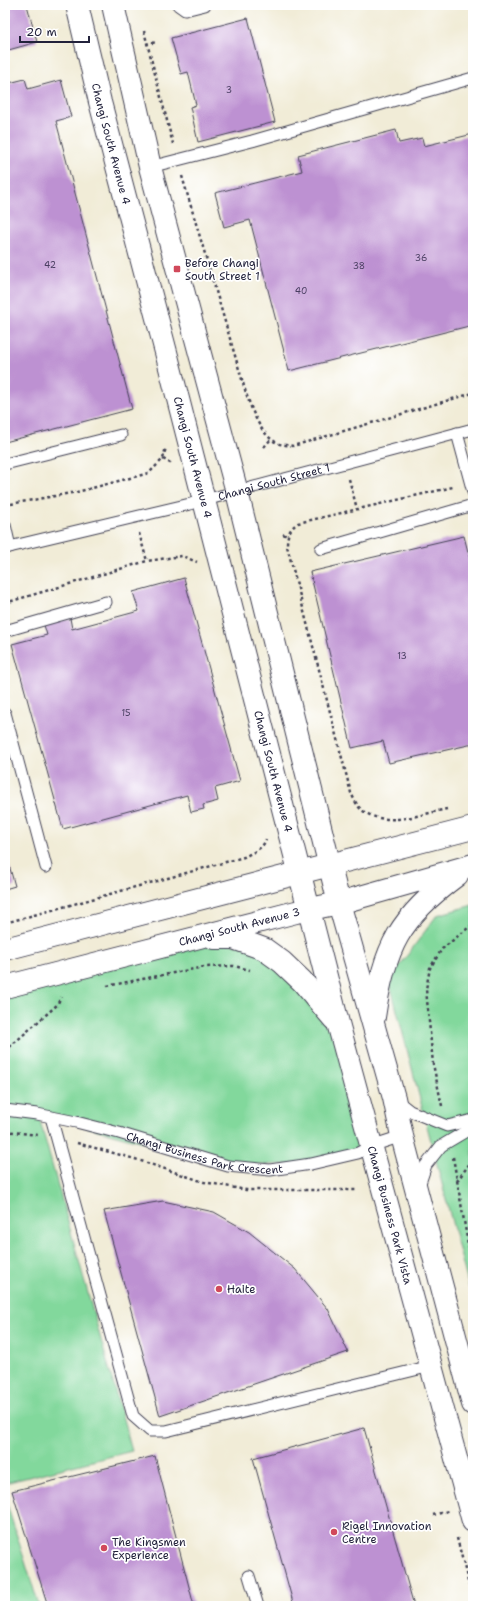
<svg xmlns="http://www.w3.org/2000/svg" width="478" height="1611" viewBox="0 0 478 1611" font-family="'Shantell Sans',sans-serif">
<rect width="100%" height="100%" fill="#fff"/>
<filter id="ink" filterUnits="userSpaceOnUse"><feTurbulence type="fractalNoise" baseFrequency=".025" numOctaves="2"/><feDisplacementMap in="SourceGraphic" scale="8" xChannelSelector="R" yChannelSelector="G"/><feConvolveMatrix kernelMatrix="1 2 1 2 8 2 1 2 1" color-interpolation-filters="sRGB"/></filter>
<filter id="wash" filterUnits="userSpaceOnUse"><feTurbulence type="fractalNoise" baseFrequency=".012" numOctaves="4" result="noise"/><feDisplacementMap in="SourceGraphic" scale="16" xChannelSelector="R" yChannelSelector="G"/><feGaussianBlur stdDeviation="0.9" result="paint"/><feColorMatrix in="noise" values="0 0 0 0 0 0 0 0 0 0 0 0 0 0 0 0 0 1.4 0 .05"/><feComposite in="paint" operator="in"/></filter>
<g filter="url(#wash)">
<rect width="100%" height="100%" fill="#f1ecd7"/>
<g fill="#82d89c" stroke="#527d6c">
<path d="M 473,905 L 473,1303 L 389,980 L 437,915 Z"/>
<path d="M 195,938 L 263,949 L 337,1023 L 371,1145 L 311,1164 L 228,1165 L 38,1114 L 132,1451 L 5,1483 L 5,987 Z"/>
<path d="M 5,1498 L 39,1606 L 5,1606 Z"/>
</g>
<g id="blocks">
<g fill="#bd91d2">
<path d="M 5,5 L 27,5 L 37,42 L 5,51 Z"/>
<path d="M 248,18 L 275,122 L 198,142 L 190,107 L 196,105 L 188,72 L 181,74 L 171,38 Z"/>
<path d="M 25,79 L 28,89 L 61,80 L 71,117 L 56,121 L 132,409 L 5,442 L 5,84 Z"/>
<path d="M 396,130 L 399,143 L 422,138 L 424,146 L 473,134 L 473,325 L 289,371 L 250,220 L 224,227 L 215,193 L 302,171 L 298,155 Z"/>
<path d="M 464,536 L 473,572 L 473,744 L 389,763 L 383,741 L 352,748 L 310,572 Z"/>
<path d="M 184,578 L 240,781 L 215,788 L 218,801 L 203,805 L 204,809 L 191,812 L 187,795 L 63,829 L 12,644 L 47,635 L 44,625 L 70,618 L 72,629 L 139,611 L 133,592 Z"/>
<path d="M 5,851 L 15,886 L 5,889 Z"/>
<path d="M 163,1201 L 214,1212 L 249,1232 L 295,1269 L 328,1309 L 348,1352 L 160,1416 L 104,1211 Z"/>
<path d="M 364,1428 L 414,1606 L 294,1606 L 253,1458 Z"/>
<path d="M 155,1456 L 194,1606 L 48,1606 L 12,1491 Z"/>
</g>
</g>
</g>
<g filter="url(#ink)">
<use href="#blocks" fill-opacity="0" stroke="#414052" stroke-width="1"/>
<g fill="none" stroke-linecap="round" stroke-linejoin="round">
<g stroke="#414052" stroke-width="13">
<g id="lane">
<path d="M 178,5 L 185,10 L 205,5"/>
<path d="M 150,167 L 252,141 L 473,78"/>
<path d="M 457,433 L 473,492"/>
<path d="M 5,464 L 121,435"/>
<path d="M 5,525 L 10,547"/>
<path id="s1" d="M 5,548 L 190,504 L 473,429"/>
<path d="M 321,549 L 473,505"/>
<path d="M 5,631 L 106,602"/>
<path d="M 5,713 L 46,867"/>
<path d="M 396,1100 L 410,1111 L 447,1126 L 473,1120"/>
<path id="s2" d="M 5,1110 L 37,1114 L 76,1122 L 119,1133 L 228,1166 L 270,1170 L 311,1164 L 358,1153 L 371,1146 L 402,1136"/>
<path d="M 51,1117 L 133,1416 L 150,1431 L 166,1431 L 431,1366"/>
<path d="M 419,1186 L 426,1165 L 441,1146 L 473,1127"/>
<path d="M 249,1576 L 258,1606"/>
</g>
</g>
<g stroke="#414052" stroke-width="24">
<g id="secondary">
<path id="s3" d="M 77,5 L 100,102 L 167,356 L 338,1023 L 473,1521"/>
<path d="M 113,5 L 150,167 L 237,492 L 339,903 L 394,1098 L 402,1136 L 473,1404"/>
<path d="M 214,938 L 233,938 L 264,949 L 282,962 L 302,981 L 334,1019"/>
<path d="M 5,949 L 473,828"/>
<path id="s4" d="M 5,987 L 296,912 L 339,903 L 473,865"/>
<path d="M 374,1017 C 384,947 400,917 457,875"/>
</g>
</g>
<g stroke="#414052" stroke-width="2.5" stroke-dasharray="3 3" stroke-linecap="butt">
<path d="M 144,31 L 173,144"/>
<path d="M 146,44 L 157,42"/>
<path d="M 182,176 L 246,393 C 252,410 259,433 277,443 C 281,445 288,445 293,446 L 473,393"/>
<path d="M 264,447 L 272,438"/>
<path d="M 163,459 L 172,464"/>
<path d="M 349,479 L 357,509"/>
<path d="M 5,505 L 77,492 L 149,473 L 163,459 L 166,447"/>
<path d="M 139,533 L 147,561"/>
<path d="M 283,534 L 287,536"/>
<path d="M 5,603 L 147,561 L 182,556 L 197,562"/>
<path d="M 447,809 C 421,814 387,828 363,811 C 358,808 354,799 351,793 L 287,546 C 287,535 289,529 298,523 L 453,487"/>
<path d="M 5,923 L 244,857 C 252,853 264,848 266,839"/>
<path d="M 107,986 L 204,967 L 234,966 L 250,970"/>
<path d="M 5,1051 L 57,1005 L 61,997"/>
<path d="M 442,1106 L 433,1064 L 426,989 L 430,968 L 442,949 L 473,924"/>
<path d="M 5,1131 L 38,1135"/>
<path d="M 77,1143 L 135,1159 L 204,1182 L 246,1190 L 357,1190"/>
<path d="M 453,1157 L 468,1244 L 473,1260"/>
<path d="M 457,1181 L 473,1159"/>
<path d="M 433,1515 L 448,1511"/>
<path d="M 457,1538 L 473,1601"/>
</g>
<use href="#lane" stroke="#fff" stroke-width="11"/>
<use href="#secondary" stroke="#fff" stroke-width="22"/>
</g>
</g>
<g fill="#d1495b" stroke="#fff" stroke-width="1.5">
<rect x="173" y="265" width="8" height="8" rx="2"/>
<circle cx="219" cy="1289" r="4"/>
<circle cx="334" cy="1532" r="4"/>
<circle cx="104" cy="1548" r="4"/>
</g>
<g text-anchor="middle" dominant-baseline="central" stroke-width="3.5" stroke-linejoin="round" paint-order="stroke">
<g font-size="9" fill="#493e61">
<text x="229" y="90">3</text>
<text x="421" y="258">36</text>
<text x="50" y="265">42</text>
<text x="359" y="266">38</text>
<text x="301" y="291">40</text>
<text x="402" y="656">13</text>
<text x="126" y="713">15</text>
</g>
<g font-size="11" fill="#22223b" stroke="#fff">
<text stroke="none"><textPath href="#s3" startOffset="143">Changi South Avenue 4</textPath></text>
<text stroke="none"><textPath href="#s3" startOffset="467">Changi South Avenue 4</textPath></text>
<text stroke="none"><textPath href="#s1" startOffset="277">Changi South Street 1</textPath></text>
<text stroke="none"><textPath href="#s3" startOffset="791">Changi South Avenue 4</textPath></text>
<text stroke="none"><textPath href="#s4" startOffset="242">Changi South Avenue 3</textPath></text>
<text stroke="none"><textPath href="#s2" startOffset="205">Changi Business Park Crescent</textPath></text>
<text stroke="none"><textPath href="#s3" startOffset="1250">Changi Business Park Vista</textPath></text>
</g>
<g font-size="11" fill="#22223b" stroke="#fff" text-anchor="start">
<text x="185" y="263">Before Changi<tspan x="185" dy="13">South Street 1</tspan></text>
<text x="227" y="1289">Haite</text>
<text x="342" y="1526">Rigel Innovation<tspan x="342" dy="13">Centre</tspan></text>
<text x="112" y="1542">The Kingsmen<tspan x="112" dy="13">Experience</tspan></text>
</g>
</g>
<rect width="478" height="1611" fill="none" stroke="#fff" stroke-width="20"/>
<path d="M20 36v6h69v-6" fill="none" stroke="#22223b" stroke-width="2"/>
<text x="26" y="36" font-size="12" fill="#22223b" stroke="#ffffff" stroke-width="3" paint-order="stroke">20 m</text>
</svg>
